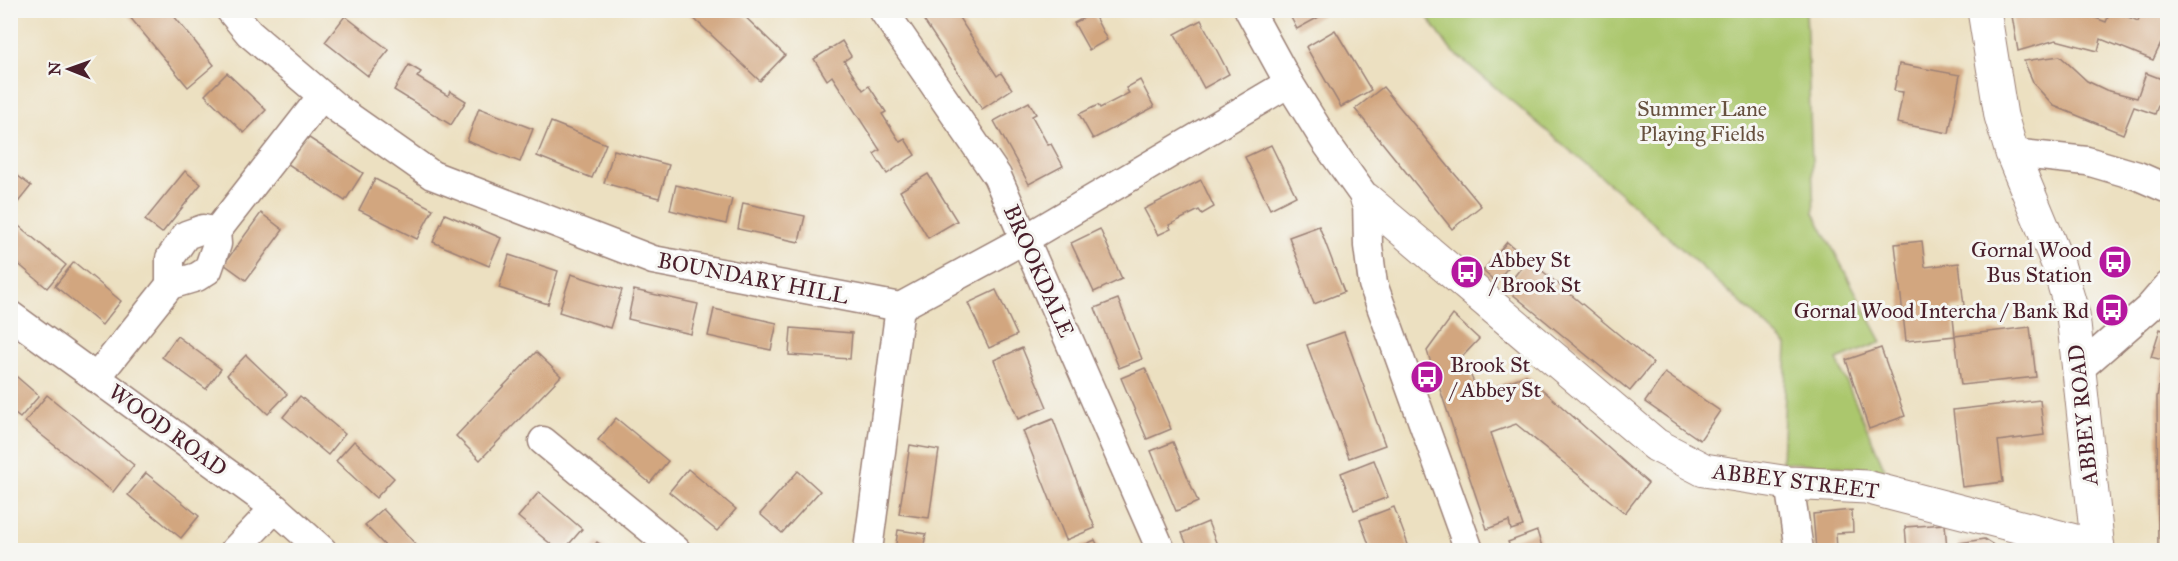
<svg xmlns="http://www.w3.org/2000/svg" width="2178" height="561" viewBox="0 0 2178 561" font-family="'IM FELL Great Primer',serif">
<rect width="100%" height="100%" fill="#f6f6f2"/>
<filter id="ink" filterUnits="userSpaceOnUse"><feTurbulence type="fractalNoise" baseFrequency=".0167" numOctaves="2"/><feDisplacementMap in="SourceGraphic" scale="12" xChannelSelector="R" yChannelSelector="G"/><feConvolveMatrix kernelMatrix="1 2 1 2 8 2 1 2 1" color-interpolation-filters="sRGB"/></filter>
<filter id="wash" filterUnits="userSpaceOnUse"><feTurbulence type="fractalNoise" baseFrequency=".008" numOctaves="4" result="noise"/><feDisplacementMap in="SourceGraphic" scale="24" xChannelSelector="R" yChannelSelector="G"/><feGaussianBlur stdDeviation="1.35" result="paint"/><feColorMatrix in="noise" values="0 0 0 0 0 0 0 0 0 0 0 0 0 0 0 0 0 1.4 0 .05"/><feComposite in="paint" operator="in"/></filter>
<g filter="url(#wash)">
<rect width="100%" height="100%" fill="#ece0c1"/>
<path fill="#abc76d" stroke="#7a734c" stroke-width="1.5" d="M 1423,11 L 1806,11 L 1814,213 L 1882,342 L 1837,360 L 1885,470 L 1782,462 L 1787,345 L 1619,192 L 1450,49 Z"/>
<g id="blocks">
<g fill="#d2a67f">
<path d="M 124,10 L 169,10 L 214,65 L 188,87 Z"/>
<path d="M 685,10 L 738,10 L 785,55 L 760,81 Z"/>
<path d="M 917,10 L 954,10 L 997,76 L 1001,73 L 1012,89 L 982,109 Z"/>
<path d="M 1287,10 L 1328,10 L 1328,12 L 1297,29 Z"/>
<path d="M 2011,10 L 2074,10 L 2106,22 L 2111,10 L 2138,21 L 2142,10 L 2168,10 L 2168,29 L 2153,60 L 2101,39 L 2098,51 L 2056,40 L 2018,51 Z"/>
<path d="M 1093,13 L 1107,40 L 1089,50 L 1074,23 Z"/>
<path d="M 345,16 L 389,50 L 368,76 L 325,42 Z"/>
<path d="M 1201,20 L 1229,74 L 1204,88 L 1175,34 Z"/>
<path d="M 1335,30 L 1371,90 L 1341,107 L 1306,47 Z"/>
<path d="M 842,41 L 851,56 L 844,61 L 863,90 L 869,86 L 886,112 L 882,114 L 900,142 L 905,139 L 915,155 L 887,174 L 874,154 L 880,150 L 832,76 L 827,80 L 814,59 Z"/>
<path d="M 2060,56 L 2087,81 L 2106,90 L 2137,98 L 2146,73 L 2167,81 L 2155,114 L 2134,107 L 2123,134 L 2054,106 L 2034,84 L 2024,61 Z"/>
<path d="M 1899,64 L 1960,75 L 1949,133 L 1897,123 L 1903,92 L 1894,91 Z"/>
<path d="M 409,65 L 421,72 L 417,77 L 448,96 L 450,91 L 466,101 L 451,125 L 394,90 Z"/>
<path d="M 227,73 L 266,110 L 244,133 L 205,95 Z"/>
<path d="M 1140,80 L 1154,107 L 1093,139 L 1079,114 L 1098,105 L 1100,108 L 1129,93 L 1126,88 Z"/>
<path d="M 1383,87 L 1481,206 L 1452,229 L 1355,109 Z"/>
<path d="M 1029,102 L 1036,114 L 1032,116 L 1048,145 L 1051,144 L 1063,166 L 1029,184 L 994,121 Z"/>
<path d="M 479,108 L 533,129 L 520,162 L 467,141 Z"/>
<path d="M 551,122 L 606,144 L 592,178 L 537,156 Z"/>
<path d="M 306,136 L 363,173 L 345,201 L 288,164 Z"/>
<path d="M 1271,145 L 1296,196 L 1270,209 L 1245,157 Z"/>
<path d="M 614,150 L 669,165 L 659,198 L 604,183 Z"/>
<path d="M 10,170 L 31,186 L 15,206 L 10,203 Z"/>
<path d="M 185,171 L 201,184 L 162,233 L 145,220 Z"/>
<path d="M 928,174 L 957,221 L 928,238 L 900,191 Z"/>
<path d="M 375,179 L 433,209 L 417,239 L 359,210 Z"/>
<path d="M 1201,180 L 1214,207 L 1202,214 L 1199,210 L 1169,225 L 1171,229 L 1158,235 L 1144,209 Z"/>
<path d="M 676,185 L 732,199 L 726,224 L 670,210 Z"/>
<path d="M 743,203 L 805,216 L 799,242 L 738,229 Z"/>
<path d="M 261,213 L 283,230 L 246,280 L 224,264 Z"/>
<path d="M 445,214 L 501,238 L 489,266 L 433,242 Z"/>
<path d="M 14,222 L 66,265 L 47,288 L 10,257 L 10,227 Z"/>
<path d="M 1319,226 L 1344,292 L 1314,304 L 1289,237 Z"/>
<path d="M 1100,229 L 1122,279 L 1094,292 L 1071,243 Z"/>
<path d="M 1922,241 L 1925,267 L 1959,263 L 1964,306 L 1952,308 L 1955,336 L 1906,341 L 1895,244 Z"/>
<path d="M 1507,242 L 1520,253 L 1496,282 L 1483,271 Z"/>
<path d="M 509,255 L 558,271 L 548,304 L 499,288 Z"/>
<path d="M 1528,259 L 1653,363 L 1630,391 L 1505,288 Z"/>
<path d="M 74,262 L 121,301 L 102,325 L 55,286 Z"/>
<path d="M 571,274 L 622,290 L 610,328 L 559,312 Z"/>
<path d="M 634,290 L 698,304 L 691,334 L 628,319 Z"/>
<path d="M 996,290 L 1017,335 L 989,348 L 968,303 Z"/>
<path d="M 1118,299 L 1142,359 L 1119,368 L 1095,308 Z"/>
<path d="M 714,309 L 777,323 L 771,350 L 708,336 Z"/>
<path d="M 1453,315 L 1479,339 L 1462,357 L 1479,393 L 1526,375 L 1648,483 L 1625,513 L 1516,424 L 1491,433 L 1523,526 L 1511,530 L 1509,521 L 1487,529 L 1427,351 Z"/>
<path d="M 2030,327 L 2036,377 L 1961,385 L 1955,336 Z"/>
<path d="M 791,328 L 852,333 L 850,359 L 789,355 Z"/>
<path d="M 2160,329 L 2168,332 L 2168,550 L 2158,550 L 2157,397 L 2163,360 L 2151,357 Z"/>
<path d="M 1344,332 L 1385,445 L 1349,458 L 1307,345 Z"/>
<path d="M 177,336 L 221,369 L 206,389 L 162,357 Z"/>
<path d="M 1022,348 L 1047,407 L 1018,419 L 994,360 Z"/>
<path d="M 1881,348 L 1905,416 L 1869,429 L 1846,360 Z"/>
<path d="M 536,352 L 561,376 L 480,460 L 456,436 Z"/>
<path d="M 246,355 L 287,394 L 268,414 L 227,375 Z"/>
<path d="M 1145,368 L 1171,429 L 1147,439 L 1121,378 Z"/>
<path d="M 10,371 L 39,396 L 20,418 L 10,410 Z"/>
<path d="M 1665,373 L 1720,411 L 1700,440 L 1645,402 Z"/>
<path d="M 47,395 L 134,465 L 113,492 L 25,422 Z"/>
<path d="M 300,396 L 345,434 L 328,455 L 283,417 Z"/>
<path d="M 2040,400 L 2044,435 L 1998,441 L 2003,482 L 1962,487 L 1953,410 Z"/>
<path d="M 616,418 L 668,461 L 650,483 L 598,440 Z"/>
<path d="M 1053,419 L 1095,528 L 1066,540 L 1023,431 Z"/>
<path d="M 354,441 L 394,478 L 376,498 L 336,461 Z"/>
<path d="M 1173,442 L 1198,502 L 1176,511 L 1151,451 Z"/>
<path d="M 910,445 L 939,450 L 929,518 L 899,514 Z"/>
<path d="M 1374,460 L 1388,497 L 1354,510 L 1341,473 Z"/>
<path d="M 688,469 L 736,509 L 717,531 L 669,492 Z"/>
<path d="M 798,471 L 820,491 L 782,533 L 760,514 Z"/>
<path d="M 146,473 L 199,516 L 181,538 L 128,495 Z"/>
<path d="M 539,492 L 582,529 L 564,550 L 558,550 L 518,517 Z"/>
<path d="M 1394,507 L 1410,550 L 1371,550 L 1360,520 Z"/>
<path d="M 383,509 L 421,550 L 389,550 L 365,525 Z"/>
<path d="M 1852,510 L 1853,532 L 1836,533 L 1837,550 L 1816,550 L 1813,514 Z"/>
<path d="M 1208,522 L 1219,550 L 1189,550 L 1182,533 Z"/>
<path d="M 1945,524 L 1947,550 L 1907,550 L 1905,527 Z"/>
<path d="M 898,530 L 926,534 L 923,550 L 895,550 Z"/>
<path d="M 1537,531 L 1543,550 L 1511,550 L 1508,542 Z"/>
<path d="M 1984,539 L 2001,550 L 1960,550 L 1959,543 Z"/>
<path d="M 1095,540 L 1100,550 L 1073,550 Z"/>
<path d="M 597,542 L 609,550 L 591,550 Z"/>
</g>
</g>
</g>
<g filter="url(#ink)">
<use href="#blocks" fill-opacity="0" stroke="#9b8076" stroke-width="1.5"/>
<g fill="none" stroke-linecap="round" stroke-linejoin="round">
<g stroke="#9b8076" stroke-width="31">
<g id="minor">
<path d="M 230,10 L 249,33 L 338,109 L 432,175 L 653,260 L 900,307 L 1025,239 L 1289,83"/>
<path d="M 883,10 L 997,176 L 1161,550"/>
<path d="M 1249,10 L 1289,83 L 1327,144 L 1367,200 L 1368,246 L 1373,284 L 1469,550"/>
<path d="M 2012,153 L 2087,161 L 2138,176 L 2168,189"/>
<path d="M 170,285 L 170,258 L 186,235 L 203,229 L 216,232"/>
<path d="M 10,315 L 275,508 L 322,550"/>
<path d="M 2079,369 L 2149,308 L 2168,286"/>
<path d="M 96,378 L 170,285 L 197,277 L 208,270 L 217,244 L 216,232 L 322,96"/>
<path d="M 543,441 L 676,550"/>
<path d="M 1789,483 L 1799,550"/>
<path d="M 235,550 L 275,508"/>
<path d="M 868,550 L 900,307"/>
</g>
</g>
<g stroke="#9b8076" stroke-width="35">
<path id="tertiary" d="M 1367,200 L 1656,445 L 1704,470 L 1789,483 L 1866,487 L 2098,547"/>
</g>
<g stroke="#9b8076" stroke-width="35">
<path id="secondary" d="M 1984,10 L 2001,116 L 2012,153 L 2058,264 L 2073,315 L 2098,550"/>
</g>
<use href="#minor" stroke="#fff" stroke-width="28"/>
<use href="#tertiary" stroke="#fff" stroke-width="33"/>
<use href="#secondary" stroke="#fff" stroke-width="33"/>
</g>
</g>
<defs>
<g id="bus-disc" transform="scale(1.725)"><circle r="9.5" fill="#b5179e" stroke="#f6f6f2"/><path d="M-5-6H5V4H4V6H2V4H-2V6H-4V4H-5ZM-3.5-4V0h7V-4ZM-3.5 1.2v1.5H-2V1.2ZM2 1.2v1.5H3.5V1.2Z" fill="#fff"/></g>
</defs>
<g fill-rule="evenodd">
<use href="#bus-disc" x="2115" y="262"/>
<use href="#bus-disc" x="1467" y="272"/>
<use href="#bus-disc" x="2112" y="310"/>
<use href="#bus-disc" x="1427" y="377"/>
</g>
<g text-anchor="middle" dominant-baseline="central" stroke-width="6" stroke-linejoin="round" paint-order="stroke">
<g font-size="22" fill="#67513f" stroke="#f6f6f2">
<text x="1702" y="108">Summer Lane<tspan x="1702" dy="25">Playing Fields</tspan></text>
</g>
<g font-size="22" fill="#4a1f2b" stroke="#f6f6f2" text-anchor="end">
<text x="2092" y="249">Gornal Wood<tspan x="2092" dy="25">Bus Station</tspan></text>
<text x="1490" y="259" text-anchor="start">Abbey St<tspan x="1490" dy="25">/ Brook St</tspan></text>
<text x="2089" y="310">Gornal Wood Intercha / Bank Rd</text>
<text x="1450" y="364" text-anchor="start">Brook St<tspan x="1450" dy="25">/ Abbey St</tspan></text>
</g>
<g font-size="22" fill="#4a1f2b" stroke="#f6f6f2">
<text transform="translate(1039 271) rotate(66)">BROOKDALE</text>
<text transform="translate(753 278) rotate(11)">BOUNDARY HILL</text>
<text transform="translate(2083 415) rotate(-96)">ABBEY ROAD</text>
<text transform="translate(168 430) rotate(36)">WOOD ROAD</text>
<text transform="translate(1796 481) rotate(7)">ABBEY STREET</text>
</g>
</g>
<rect width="2178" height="561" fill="none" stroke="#f6f6f2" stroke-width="36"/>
<g transform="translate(69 69) rotate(271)" stroke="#f6f6f2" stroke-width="4.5" paint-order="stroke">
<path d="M0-4.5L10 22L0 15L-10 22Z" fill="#4a1f2b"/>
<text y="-9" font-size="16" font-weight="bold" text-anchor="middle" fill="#4a1f2b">N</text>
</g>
</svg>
